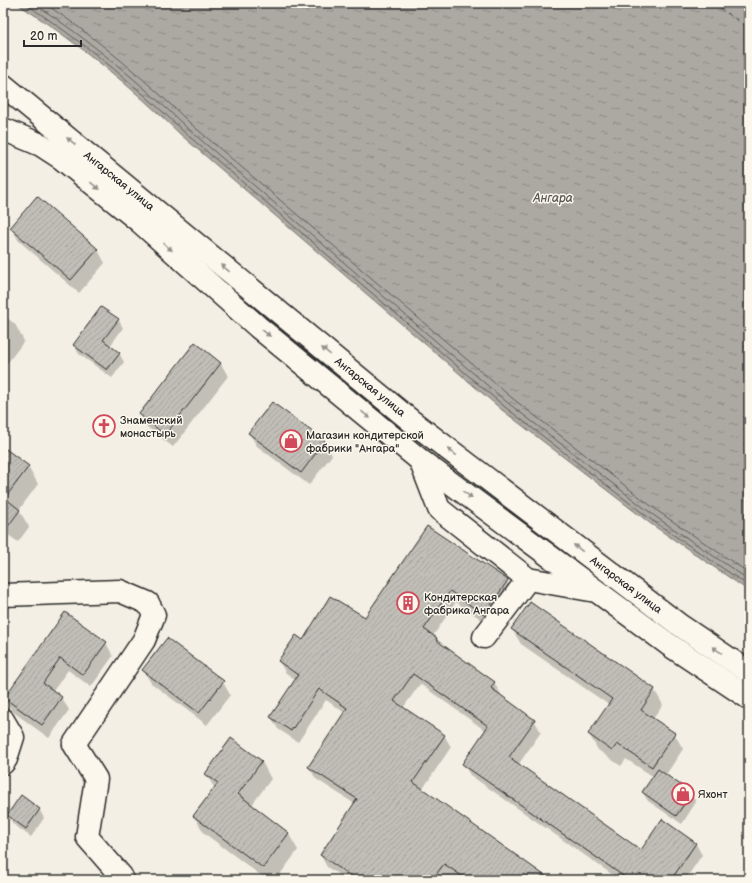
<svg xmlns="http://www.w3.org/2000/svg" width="752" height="883" viewBox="0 0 752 883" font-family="'Balsamiq Sans',sans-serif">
<defs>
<pattern id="water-ripples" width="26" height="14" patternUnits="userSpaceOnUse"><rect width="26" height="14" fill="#aca9a2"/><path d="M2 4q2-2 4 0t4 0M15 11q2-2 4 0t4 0" fill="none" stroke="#8c8a84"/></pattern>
<pattern id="building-hatch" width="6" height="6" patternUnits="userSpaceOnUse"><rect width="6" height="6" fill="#c0beb6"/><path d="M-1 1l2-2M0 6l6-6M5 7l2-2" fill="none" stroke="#a5a39d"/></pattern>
</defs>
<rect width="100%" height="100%" fill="#f3efe4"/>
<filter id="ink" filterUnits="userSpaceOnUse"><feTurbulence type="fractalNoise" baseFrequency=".025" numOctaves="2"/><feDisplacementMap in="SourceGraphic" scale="8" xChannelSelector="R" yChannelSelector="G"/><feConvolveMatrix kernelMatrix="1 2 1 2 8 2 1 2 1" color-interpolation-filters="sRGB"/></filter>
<g filter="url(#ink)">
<path fill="url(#water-ripples)" stroke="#787772" d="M 16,3 L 749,3 L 749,591 L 651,524 L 502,410 L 181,135 C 131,86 76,41 16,3 Z"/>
<g fill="#0003">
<path d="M 37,198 L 98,250 L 105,263 L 79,293 L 19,241 L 11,228 Z"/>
<path d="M 3,315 L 15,324 L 24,341 L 3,369 Z"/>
<path d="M 118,319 L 123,328 L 110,346 L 119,353 L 124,362 L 112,378 L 79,354 L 74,345 Z"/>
<path d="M 195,343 L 221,364 L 228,376 L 173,447 L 147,427 L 140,414 Z"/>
<path d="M 249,433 L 324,442 L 332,455 L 309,485 L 257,446 Z"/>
<path d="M 3,448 L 28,467 L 38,484 L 19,510 L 29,527 L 18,542 L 3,531 Z"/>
<path d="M 427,527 L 507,581 L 513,592 L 491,626 L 456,602 L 433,636 L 437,638 L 440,645 L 494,683 L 501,694 L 500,696 L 534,720 L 541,732 L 518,765 L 642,851 L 663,821 L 696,844 L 702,855 L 685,880 L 620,880 L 470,775 L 463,764 L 486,731 L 420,684 L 403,708 L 444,735 L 451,747 L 422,790 L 549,880 L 347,880 L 327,867 L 321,856 L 355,804 L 316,779 L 309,767 L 345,713 L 326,700 L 298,742 L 278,729 L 271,717 L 296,680 L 286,673 L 279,662 L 303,641 L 365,618 Z"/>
<path d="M 65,614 L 106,643 L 113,656 L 91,687 L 68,670 L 53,691 L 61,697 L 69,710 L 49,738 L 12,711 L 5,699 Z"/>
<path d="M 512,629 L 654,689 L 663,705 L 653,719 L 674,733 L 683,749 L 665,776 L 691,794 L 696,802 L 682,824 L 648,801 L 643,793 L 654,777 L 626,759 L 621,766 L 598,750 L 589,734 L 609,705 L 521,644 Z"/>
<path d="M 143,670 L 223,682 L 230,695 L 207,725 L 151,683 Z"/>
<path d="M 232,740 L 262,762 L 271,779 L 251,806 L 288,833 L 298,850 L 276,880 L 267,880 L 204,833 L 194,816 L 215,789 L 206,774 Z"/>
<path d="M 39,809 L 44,818 L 31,837 L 13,824 L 8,815 Z"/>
</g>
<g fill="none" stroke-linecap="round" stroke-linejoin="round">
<g stroke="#5f5d5b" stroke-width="1">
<path d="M 24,3 C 81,40 135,84 184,132 L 505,407 L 653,521 L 749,586"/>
<path d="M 33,3 C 88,39 140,82 187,128 L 508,403 L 656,517 L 749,580"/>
<path d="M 44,3 C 97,38 146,80 191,124 L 512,398 L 659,512 L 749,573"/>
</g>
<path stroke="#585755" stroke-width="1" stroke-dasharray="5 4" stroke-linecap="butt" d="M 712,3 L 749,28"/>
</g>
<g fill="url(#building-hatch)" stroke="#2b2b2b">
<path d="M 37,196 L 98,249 L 71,280 L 10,228 Z"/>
<path d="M 101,307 L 119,319 L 103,340 L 120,353 L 107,370 L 73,345 Z"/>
<path d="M 195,342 L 221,363 L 165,435 L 139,414 Z"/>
<path d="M 272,402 L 325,441 L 301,473 L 248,433 Z"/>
<path d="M 3,447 L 29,466 L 5,498 L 20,510 L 3,533 Z"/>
<path d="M 427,526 L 508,580 L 484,615 L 450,591 L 424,629 L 437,638 L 436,640 L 495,682 L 491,688 L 535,720 L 509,757 L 641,850 L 662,819 L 696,843 L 671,880 L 629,880 L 462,764 L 488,726 L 413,674 L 394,701 L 445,735 L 413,782 L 551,880 L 468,880 L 444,864 L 432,880 L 357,880 L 320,855 L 357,799 L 308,767 L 347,708 L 319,689 L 291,731 L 270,717 L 298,675 L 278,661 L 296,635 L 303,640 L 330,596 L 365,617 Z"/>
<path d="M 530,602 L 655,689 L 641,710 L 675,733 L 652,767 L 617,744 L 612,751 L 588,734 L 612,699 L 511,629 Z"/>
<path d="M 65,612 L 107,642 L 83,675 L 60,658 L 43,683 L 62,697 L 42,725 L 4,698 Z"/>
<path d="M 167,638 L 224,681 L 199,713 L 142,670 Z"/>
<path d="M 231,738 L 262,761 L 238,794 L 289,833 L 263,868 L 193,816 L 218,783 L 205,774 Z"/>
<path d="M 658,769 L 692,793 L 676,816 L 642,792 Z"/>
<path d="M 21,795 L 40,809 L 26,829 L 7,815 Z"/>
</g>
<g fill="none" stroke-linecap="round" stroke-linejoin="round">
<g stroke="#2b2b2b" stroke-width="25">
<g id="minor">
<path d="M 420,460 L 439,509 L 528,579 L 596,591"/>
<path d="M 3,595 L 120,591 L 148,603 L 154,615 L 144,640 L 74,744 L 96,779 L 87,837 L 121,876 L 123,880"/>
<path d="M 484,637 L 528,579"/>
<path d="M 3,720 L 13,737 L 6,759 L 3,763"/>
</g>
</g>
<g stroke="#2b2b2b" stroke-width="25">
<g id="major">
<path d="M 3,85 L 410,420 L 678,624 L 749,672"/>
<path d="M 3,129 L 41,145 L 61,158 L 139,221 L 258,327 L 420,460 L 668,644 L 749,698"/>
</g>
</g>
<use href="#minor" stroke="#fbf7ec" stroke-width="22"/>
<use href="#major" stroke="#fbf7ec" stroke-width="22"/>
</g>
<defs><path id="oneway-solid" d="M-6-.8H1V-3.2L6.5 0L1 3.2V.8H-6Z"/></defs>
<g fill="#93918c">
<use href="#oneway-solid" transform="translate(71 141) rotate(-141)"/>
<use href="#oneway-solid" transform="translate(95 186) rotate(39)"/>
<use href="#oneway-solid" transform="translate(168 247) rotate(41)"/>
<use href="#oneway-solid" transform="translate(225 268) rotate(-141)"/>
<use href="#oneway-solid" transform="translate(266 333) rotate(39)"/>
<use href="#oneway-solid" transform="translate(326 351) rotate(-141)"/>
<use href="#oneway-solid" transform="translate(366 415) rotate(39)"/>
<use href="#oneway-solid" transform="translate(452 452) rotate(-143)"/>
<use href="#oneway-solid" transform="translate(468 495) rotate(37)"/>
<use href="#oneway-solid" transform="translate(578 548) rotate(-143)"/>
<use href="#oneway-solid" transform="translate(717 650) rotate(-146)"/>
</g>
</g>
<defs>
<g id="church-ring" transform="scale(1.15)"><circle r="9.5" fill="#fbf7ec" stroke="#d1495b" stroke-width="1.5"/><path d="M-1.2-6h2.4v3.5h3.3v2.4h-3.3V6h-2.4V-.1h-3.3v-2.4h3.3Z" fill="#d1495b"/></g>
<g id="shop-ring" transform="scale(1.15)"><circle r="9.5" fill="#fbf7ec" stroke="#d1495b" stroke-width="1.5"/><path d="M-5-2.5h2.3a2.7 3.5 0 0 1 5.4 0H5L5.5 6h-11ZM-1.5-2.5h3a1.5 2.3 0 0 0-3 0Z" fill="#d1495b"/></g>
<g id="building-ring" transform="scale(1.15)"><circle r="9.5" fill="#fbf7ec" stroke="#d1495b" stroke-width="1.5"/><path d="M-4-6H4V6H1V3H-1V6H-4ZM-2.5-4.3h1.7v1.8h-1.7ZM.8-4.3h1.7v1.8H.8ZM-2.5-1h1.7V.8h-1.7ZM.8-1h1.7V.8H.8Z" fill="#d1495b"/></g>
</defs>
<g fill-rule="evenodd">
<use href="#church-ring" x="104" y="426"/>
<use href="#shop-ring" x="291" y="441"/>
<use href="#building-ring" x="408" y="603"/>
<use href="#shop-ring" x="683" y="794"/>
</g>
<g text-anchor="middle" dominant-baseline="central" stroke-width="3" stroke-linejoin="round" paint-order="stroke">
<g font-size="11" fill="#2b2b2b" stroke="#fbf7ec">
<text transform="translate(119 181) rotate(39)">Ангарская улица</text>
<text transform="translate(370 387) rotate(39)">Ангарская улица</text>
<text transform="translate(626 585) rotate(37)">Ангарская улица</text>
</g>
<g font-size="11" fill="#2b2b2b" stroke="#fbf7ec" text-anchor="start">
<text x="120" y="420">Знаменский<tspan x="120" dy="13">монастырь</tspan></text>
<text x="306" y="435">Магазин кондитерской<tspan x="306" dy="13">фабрики "Ангара"</tspan></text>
<text x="424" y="597">Кондитерская<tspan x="424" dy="13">фабрика Ангара</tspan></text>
<text x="698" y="794">Яхонт</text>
</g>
<g font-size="12" font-style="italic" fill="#585755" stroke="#fbf7ec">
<text x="553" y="198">Ангара</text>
</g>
</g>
<rect width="752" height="883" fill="none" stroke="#fbf7ec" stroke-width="16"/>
<rect x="8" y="8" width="736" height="867" fill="none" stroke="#2b2b2b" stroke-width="1.5" filter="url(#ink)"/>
<path d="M24 40v6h57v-6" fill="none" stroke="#2b2b2b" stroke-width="2"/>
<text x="30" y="40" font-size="12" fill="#2b2b2b" stroke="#fbf7ec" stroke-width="3" paint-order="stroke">20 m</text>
</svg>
